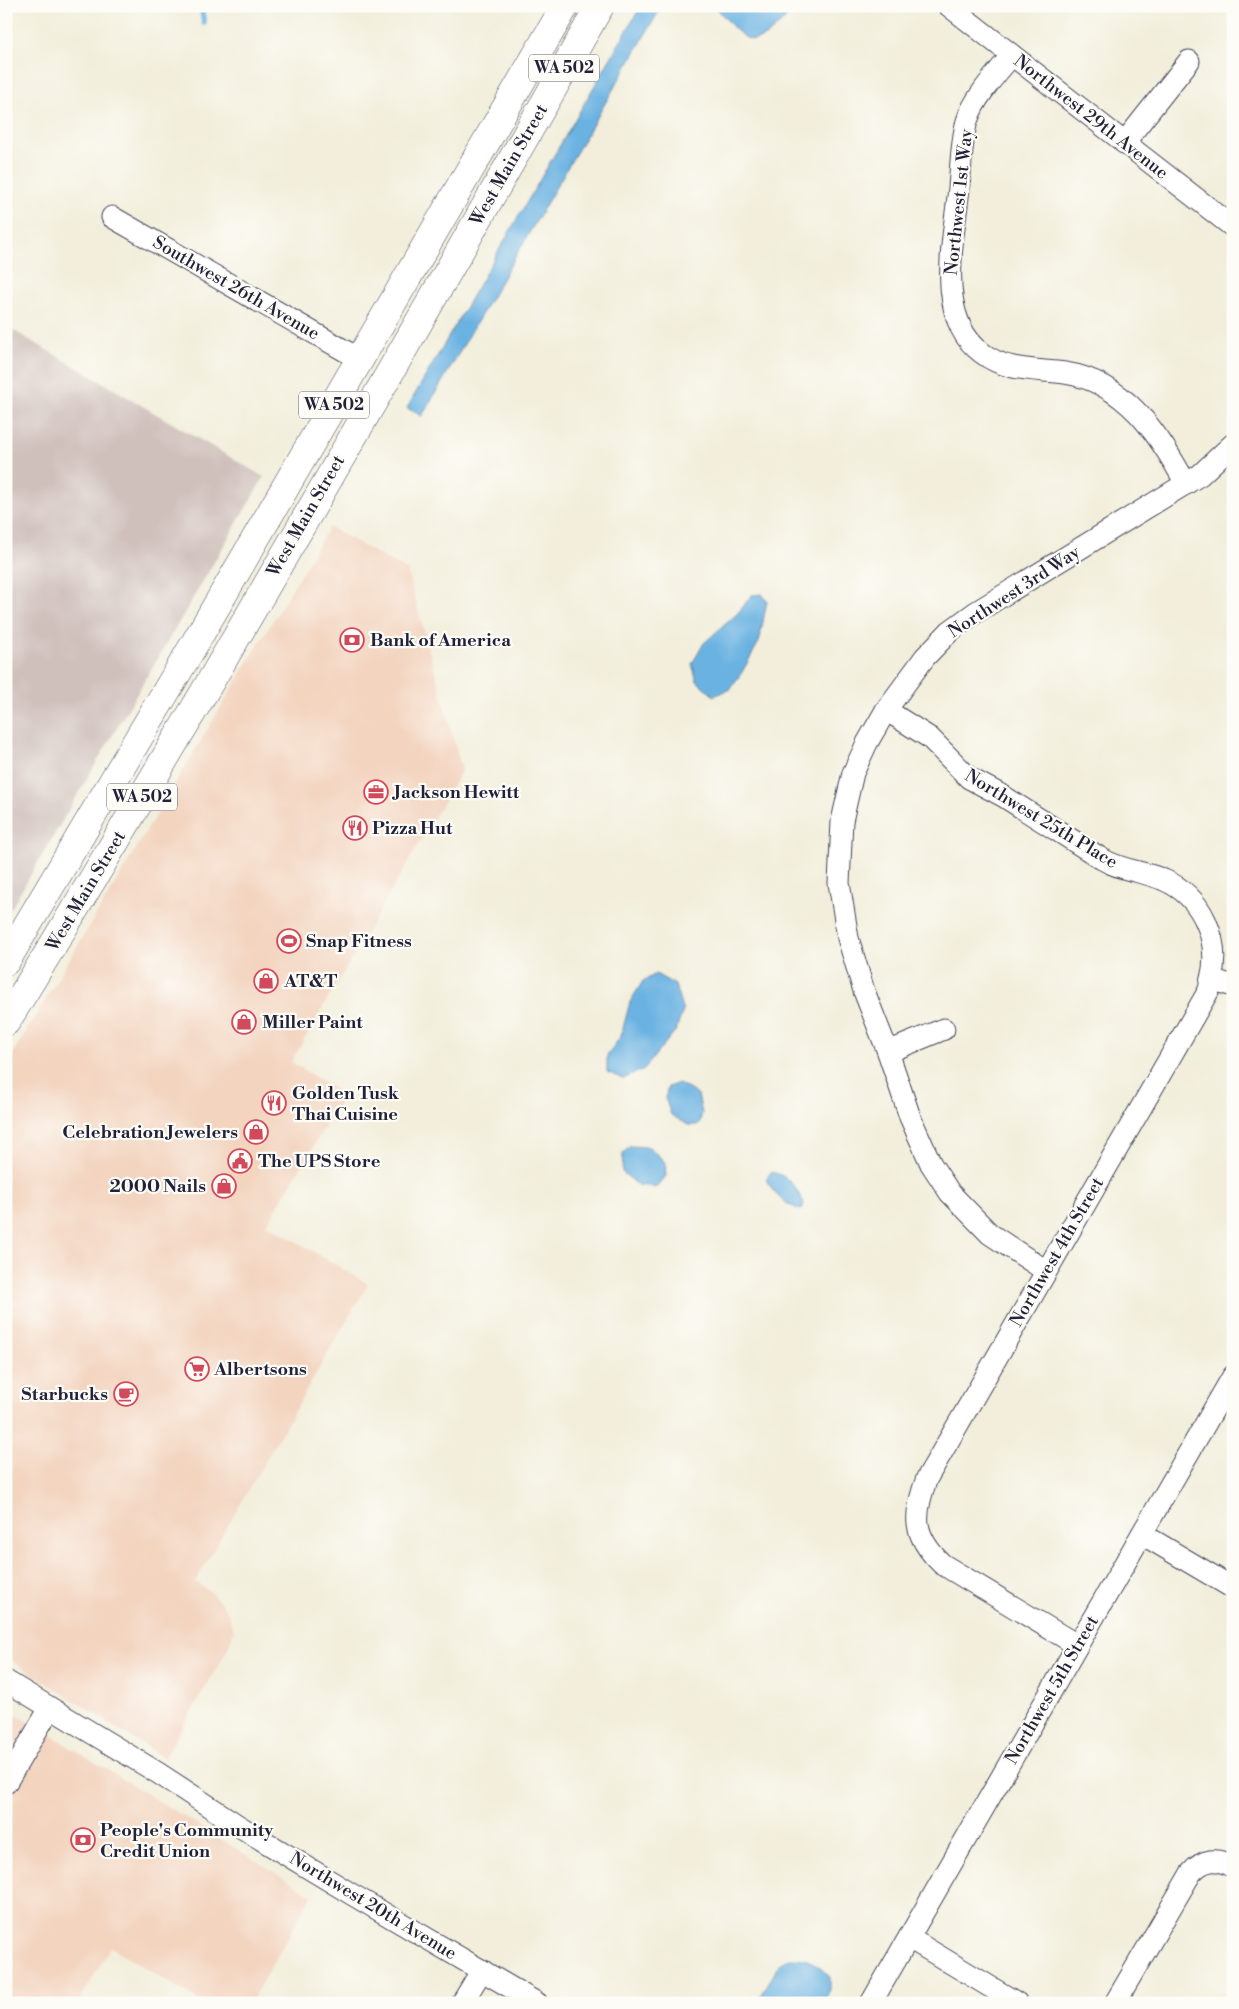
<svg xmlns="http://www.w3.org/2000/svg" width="1239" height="2009" viewBox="0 0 1239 2009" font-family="'Libre Bodoni',serif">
<rect width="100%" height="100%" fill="#fdfcf7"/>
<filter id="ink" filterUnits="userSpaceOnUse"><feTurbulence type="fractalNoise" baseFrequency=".02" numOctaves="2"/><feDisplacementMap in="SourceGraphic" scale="10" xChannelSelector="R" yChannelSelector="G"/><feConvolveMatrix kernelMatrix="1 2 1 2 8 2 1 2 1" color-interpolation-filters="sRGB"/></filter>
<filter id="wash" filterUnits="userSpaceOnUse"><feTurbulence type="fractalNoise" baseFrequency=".0096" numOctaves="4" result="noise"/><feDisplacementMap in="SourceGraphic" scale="20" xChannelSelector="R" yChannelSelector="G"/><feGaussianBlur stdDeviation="1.12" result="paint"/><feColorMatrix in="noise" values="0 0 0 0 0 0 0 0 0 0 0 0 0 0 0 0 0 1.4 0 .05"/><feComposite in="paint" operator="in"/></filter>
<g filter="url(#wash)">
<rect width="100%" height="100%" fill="#f2eedb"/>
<g fill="#f3d4bf">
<path d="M 329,527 L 407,570 L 462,770 L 291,1062 L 344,1095 L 267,1224 L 368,1284 L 195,1582 L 212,1593 L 226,1609 L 234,1630 L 227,1651 L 164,1758 L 6,1657 L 6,1065 Z"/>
<path d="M 6,1708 L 312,1895 L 250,2003 L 203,2003 L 111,1947 L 78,2003 L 6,2003 Z"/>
</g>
<path fill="#cfc0bb" d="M 6,326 L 264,477 L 6,917 Z"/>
<g fill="#6bb2e2" stroke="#466a8e">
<path d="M 641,6 L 662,6 L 422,416 L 407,408 Z"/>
<path d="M 715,6 L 795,6 C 787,17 764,45 749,39 C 739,36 723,15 715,6 Z"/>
<path d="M 762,594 L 767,601 L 759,642 L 742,672 L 730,689 L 714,696 L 697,681 L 692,664 L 704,643 L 738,613 L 752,595 Z"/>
<path d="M 656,974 L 675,985 L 683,1011 L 676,1030 L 644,1069 L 623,1079 L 607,1072 L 607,1055 L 621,1036 L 630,1002 L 643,981 Z"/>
<path d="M 679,1083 L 698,1095 L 702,1113 L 699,1125 L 688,1125 L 671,1115 L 665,1098 L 668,1087 Z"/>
<path d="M 630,1146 L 649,1147 L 665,1162 L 666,1176 L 657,1187 L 638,1185 L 622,1172 L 623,1154 Z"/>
<path d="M 771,1172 C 789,1175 796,1188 804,1203 L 802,1210 C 787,1207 772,1193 766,1179 Z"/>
<path d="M 789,1958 C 811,1958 814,1962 830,1977 L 830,1990 L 823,2003 L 757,2003 L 779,1964 Z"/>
</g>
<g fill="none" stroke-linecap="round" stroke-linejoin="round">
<path stroke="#6bb2e2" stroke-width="5.5" d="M 201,6 L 204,23"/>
</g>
</g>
<g filter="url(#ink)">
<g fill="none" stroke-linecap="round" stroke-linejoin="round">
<g stroke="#414153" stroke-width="23">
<g id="minor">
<path d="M 949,6 L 1233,227"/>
<path d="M 1012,55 C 997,73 974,98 967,121 C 961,142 961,166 959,188 C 954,238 934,318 982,353 C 1007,372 1035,369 1065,373 C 1125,382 1159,434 1186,484"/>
<path d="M 1124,143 L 1189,61"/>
<path d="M 112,217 L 361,360"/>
<path d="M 886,710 L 930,738 L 969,778 L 1003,796 L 1102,859 C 1122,871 1144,871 1164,880 C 1202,896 1221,940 1211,979 L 1233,986"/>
<path d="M 888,1052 L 944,1029"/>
<path d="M 1046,1271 L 990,1234 L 950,1193 L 931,1164 L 910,1117 L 888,1052 L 864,991 L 848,938 L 839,883 L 842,821 L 853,773 L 867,743 L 886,710 L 925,657 L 950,631 L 976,612 L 1200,475 L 1233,444"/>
<path d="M 1142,1534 L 1233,1588"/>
<path d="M 1077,1645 L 942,1564 C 912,1535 913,1515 927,1478 L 1209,990 L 1211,979"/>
<path d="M 6,1681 L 158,1773 L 239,1826 L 353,1895 L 537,2003"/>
<path d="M 6,1783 L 50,1708"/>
<path d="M 909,1938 L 1017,2003"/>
<path d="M 462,2003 L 482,1970"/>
<path d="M 871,2003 L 1233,1376"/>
<path d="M 1115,2003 L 1191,1873 C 1203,1859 1217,1857 1233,1867"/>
</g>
</g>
<g stroke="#414153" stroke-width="29">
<g id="highway">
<path d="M 6,961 L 192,648 L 565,6"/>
<path d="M 6,1022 C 211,688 405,347 600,6"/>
</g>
</g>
<use href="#minor" stroke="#fff" stroke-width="21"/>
<use href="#highway" stroke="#fff" stroke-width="28"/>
</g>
</g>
<defs>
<g id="bank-ring" transform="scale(1.25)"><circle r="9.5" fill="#fdfcf7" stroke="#d1495b" stroke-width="1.5"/><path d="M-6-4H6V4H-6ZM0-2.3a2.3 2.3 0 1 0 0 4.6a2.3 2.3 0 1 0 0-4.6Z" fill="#d1495b"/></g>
<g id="office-ring" transform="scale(1.25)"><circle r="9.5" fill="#fdfcf7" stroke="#d1495b" stroke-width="1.5"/><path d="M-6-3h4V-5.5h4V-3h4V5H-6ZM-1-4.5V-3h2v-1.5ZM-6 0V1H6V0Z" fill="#d1495b"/></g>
<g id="restaurant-ring" transform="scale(1.25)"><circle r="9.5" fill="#fdfcf7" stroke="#d1495b" stroke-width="1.5"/><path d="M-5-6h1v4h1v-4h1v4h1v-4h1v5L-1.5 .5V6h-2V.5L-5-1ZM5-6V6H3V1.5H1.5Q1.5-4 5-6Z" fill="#d1495b"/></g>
<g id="stadium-ring" transform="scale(1.25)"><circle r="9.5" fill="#fdfcf7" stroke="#d1495b" stroke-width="1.5"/><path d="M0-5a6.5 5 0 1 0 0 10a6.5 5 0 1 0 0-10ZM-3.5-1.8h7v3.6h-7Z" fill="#d1495b"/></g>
<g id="shop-ring" transform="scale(1.25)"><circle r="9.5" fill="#fdfcf7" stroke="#d1495b" stroke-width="1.5"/><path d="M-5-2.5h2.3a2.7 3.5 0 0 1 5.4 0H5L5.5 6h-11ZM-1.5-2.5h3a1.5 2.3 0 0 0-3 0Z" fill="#d1495b"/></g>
<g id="civic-ring" transform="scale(1.25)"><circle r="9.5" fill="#fdfcf7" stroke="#d1495b" stroke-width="1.5"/><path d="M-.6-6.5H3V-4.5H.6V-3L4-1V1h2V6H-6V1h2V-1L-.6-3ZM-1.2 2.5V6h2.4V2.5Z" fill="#d1495b"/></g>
<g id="supermarket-ring" transform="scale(1.25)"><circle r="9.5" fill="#fdfcf7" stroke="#d1495b" stroke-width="1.5"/><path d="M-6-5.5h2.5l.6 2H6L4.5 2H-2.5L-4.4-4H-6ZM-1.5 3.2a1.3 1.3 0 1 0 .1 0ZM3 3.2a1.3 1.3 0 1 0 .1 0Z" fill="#d1495b"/></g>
<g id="cafe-ring" transform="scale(1.25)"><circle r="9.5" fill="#fdfcf7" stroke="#d1495b" stroke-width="1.5"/><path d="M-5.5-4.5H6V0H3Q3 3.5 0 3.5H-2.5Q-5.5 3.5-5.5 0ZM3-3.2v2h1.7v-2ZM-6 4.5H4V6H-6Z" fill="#d1495b"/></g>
</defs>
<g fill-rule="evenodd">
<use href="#bank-ring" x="352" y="640"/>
<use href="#office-ring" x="376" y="792"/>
<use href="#restaurant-ring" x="355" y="828"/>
<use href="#stadium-ring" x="289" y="941"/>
<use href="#shop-ring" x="266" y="981"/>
<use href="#shop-ring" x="244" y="1022"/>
<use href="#restaurant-ring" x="274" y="1103"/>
<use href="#shop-ring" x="256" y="1132"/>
<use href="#civic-ring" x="240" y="1161"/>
<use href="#shop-ring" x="224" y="1186"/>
<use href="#supermarket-ring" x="197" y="1369"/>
<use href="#cafe-ring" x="126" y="1394"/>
<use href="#bank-ring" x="83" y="1840"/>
</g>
<g text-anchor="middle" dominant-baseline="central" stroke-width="4.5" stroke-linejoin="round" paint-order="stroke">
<g fill="#fdfcf7" stroke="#646373" stroke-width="1">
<rect x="529" y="54.5" width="70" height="27" rx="4"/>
<rect x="299" y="391.5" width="70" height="27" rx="4"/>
<rect x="107" y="783.5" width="70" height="27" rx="4"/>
</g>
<g font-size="16" font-weight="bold" fill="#22223b">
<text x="564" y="68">WA 502</text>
<text x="334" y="405">WA 502</text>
<text x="142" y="797">WA 502</text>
</g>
<g font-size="18" fill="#22223b" stroke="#fdfcf7">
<text transform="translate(1091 117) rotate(38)">Northwest 29th Avenue</text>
<text transform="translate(509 165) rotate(-60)">West Main Street</text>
<text transform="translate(959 202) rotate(-84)">Northwest 1st Way</text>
<text transform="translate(236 288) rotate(30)">Southwest 26th Avenue</text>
<text transform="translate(306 516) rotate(-60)">West Main Street</text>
<text transform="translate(1014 592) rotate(-33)">Northwest 3rd Way</text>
<text transform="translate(1041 819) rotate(31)">Northwest 25th Place</text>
<text transform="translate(86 891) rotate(-59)">West Main Street</text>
<text transform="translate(1057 1252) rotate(-60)">Northwest 4th Street</text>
<text transform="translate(1052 1690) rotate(-60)">Northwest 5th Street</text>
<text transform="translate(373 1906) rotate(31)">Northwest 20th Avenue</text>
</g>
<g font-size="18" font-weight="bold" fill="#22223b" stroke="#fdfcf7" text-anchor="start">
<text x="370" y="640">Bank of America</text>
<text x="394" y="792">Jackson Hewitt</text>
<text x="372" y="828">Pizza Hut</text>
<text x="306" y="941">Snap Fitness</text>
<text x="284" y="981">AT&amp;T</text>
<text x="262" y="1022">Miller Paint</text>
<text x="292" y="1093">Golden Tusk<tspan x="292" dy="21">Thai Cuisine</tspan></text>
<text x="238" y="1132" text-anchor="end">Celebration Jewelers</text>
<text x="258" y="1161">The UPS Store</text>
<text x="206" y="1186" text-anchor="end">2000 Nails</text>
<text x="214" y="1369">Albertsons</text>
<text x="108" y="1394" text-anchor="end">Starbucks</text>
<text x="100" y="1830">People's Community<tspan x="100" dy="21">Credit Union</tspan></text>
</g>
</g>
<rect width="1239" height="2009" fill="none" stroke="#fdfcf7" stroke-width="25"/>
</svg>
